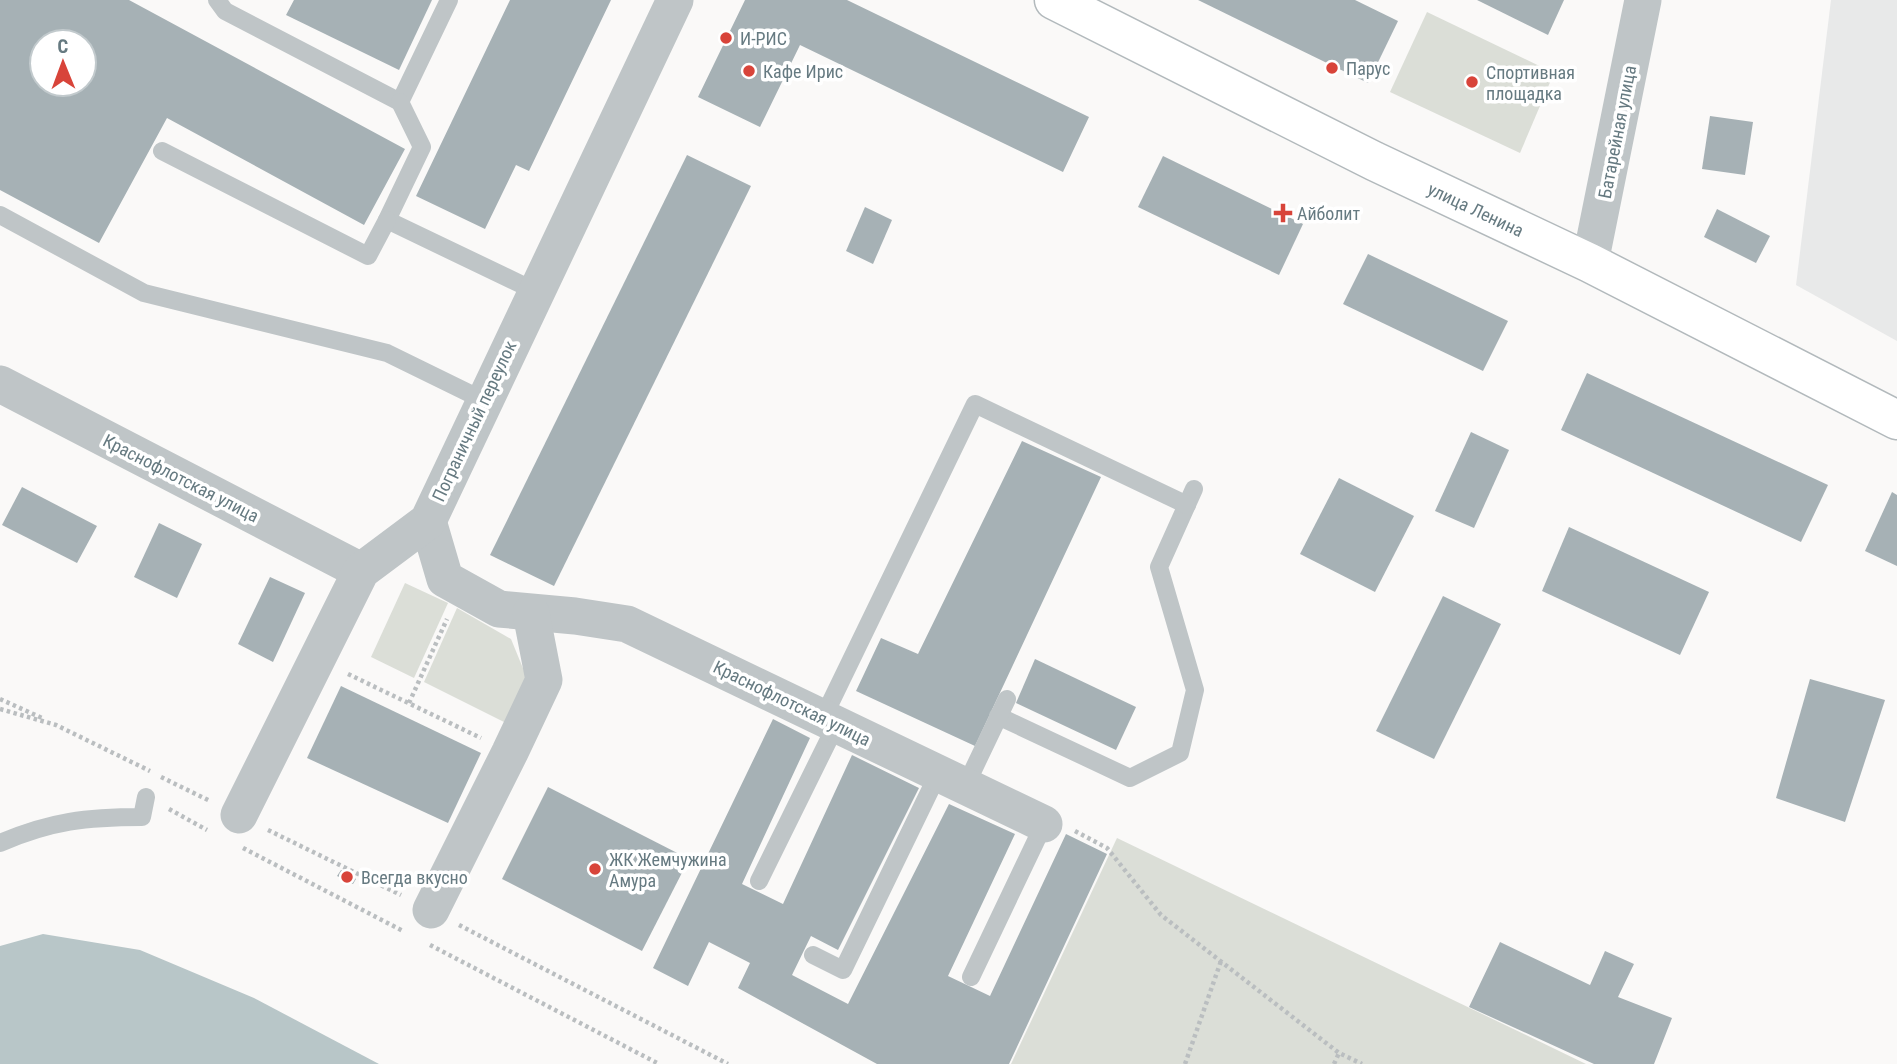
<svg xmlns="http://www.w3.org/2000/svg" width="1897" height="1064" viewBox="0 0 1897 1064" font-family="'Roboto Condensed',sans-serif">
<rect width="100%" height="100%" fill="#faf9f8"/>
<path fill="#e8e9e9" d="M 1831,0 L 1897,0 L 1897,341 L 1796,285 Z"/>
<g fill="#dbded7">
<path d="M 1427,12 L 1554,73 L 1520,153 L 1390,92 Z"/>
<path d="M 405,583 L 448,603 L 414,678 L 371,657 Z"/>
<path d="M 457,608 L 511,639 L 529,683 L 508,724 L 424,682 Z"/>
<path d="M 1117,838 L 1586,1064 L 1011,1064 Z"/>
</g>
<path fill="#b8c6c8" d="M 43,934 L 140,950 L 254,998 L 379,1064 L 0,1064 L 0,946 Z"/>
<g fill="#a6b1b5" fill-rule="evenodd">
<path d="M 0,0 L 129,0 L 405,149 L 364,225 L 167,118 L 99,243 L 0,190 ZM 42,42 L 84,42 L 84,84 L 42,84 Z"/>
<path d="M 294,0 L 432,0 L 399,70 L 286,15 Z"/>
<path d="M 510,0 L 611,0 L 529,171 L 516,165 L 485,229 L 416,196 Z"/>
<path d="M 745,0 L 847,0 L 1089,117 L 1063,172 L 800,45 L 760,127 L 698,97 Z"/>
<path d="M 1198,0 L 1355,0 L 1398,21 L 1368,83 Z"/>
<path d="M 1477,0 L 1564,0 L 1548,35 Z"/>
<path d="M 1710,116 L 1753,122 L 1745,175 L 1702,169 Z"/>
<path d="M 687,155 L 751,186 L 554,586 L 490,555 Z"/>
<path d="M 1163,156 L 1303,224 L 1279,275 L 1138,207 Z"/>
<path d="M 865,207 L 892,220 L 873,264 L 846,251 Z"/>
<path d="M 1717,209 L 1770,236 L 1756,263 L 1704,237 Z"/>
<path d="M 1368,254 L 1508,321 L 1483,371 L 1343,304 Z"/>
<path d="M 1587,373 L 1828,485 L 1801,542 L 1561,430 Z"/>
<path d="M 1471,432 L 1509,450 L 1474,528 L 1435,511 Z"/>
<path d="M 1022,441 L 1101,477 L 975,746 L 856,691 L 881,638 L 918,654 Z"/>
<path d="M 1339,478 L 1414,516 L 1375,592 L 1300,554 Z"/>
<path d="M 22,487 L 97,526 L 77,563 L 2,525 Z"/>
<path d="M 1892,492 L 1897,495 L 1897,566 L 1865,551 Z"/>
<path d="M 159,523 L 202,544 L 177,598 L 134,577 Z"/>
<path d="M 1569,527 L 1709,592 L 1680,655 L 1542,591 Z"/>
<path d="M 270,577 L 305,593 L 273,662 L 238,644 Z"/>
<path d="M 1443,596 L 1501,624 L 1434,759 L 1376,731 Z"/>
<path d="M 1035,659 L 1136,707 L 1116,750 L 1016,703 Z"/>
<path d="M 1810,679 L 1885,700 L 1845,822 L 1776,798 Z"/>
<path d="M 341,686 L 481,753 L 448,823 L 307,758 Z"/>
<path d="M 773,719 L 810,738 L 742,884 L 783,904 L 852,755 L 919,788 L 838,950 L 811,936 L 792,975 L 848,1004 L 949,804 L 1015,834 L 948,976 L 990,996 L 1066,834 L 1107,854 L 1009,1064 L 877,1064 L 738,988 L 750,963 L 709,942 L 688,986 L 653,968 Z"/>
<path d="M 548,787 L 689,859 L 642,951 L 502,879 Z"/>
<path d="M 341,870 L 356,879 L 353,884 L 337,876 Z"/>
<path d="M 1500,942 L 1590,985 L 1605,951 L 1634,964 L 1618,997 L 1672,1018 L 1654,1064 L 1594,1064 L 1469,1007 Z"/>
</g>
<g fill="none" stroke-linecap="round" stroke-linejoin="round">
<g stroke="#b2b9bc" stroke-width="41">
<g id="secondary">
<path id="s1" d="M 1054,0 L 1374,161 L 1590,263 L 1897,420"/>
</g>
</g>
<g stroke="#babec0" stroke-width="4.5" stroke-dasharray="3.5 3.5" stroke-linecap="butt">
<path d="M 348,674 L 481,738"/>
<path d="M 0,699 L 42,718"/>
<path d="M 409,703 L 447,619"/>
<path d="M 0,709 L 56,725 L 150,771"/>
<path d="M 161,777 L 210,801"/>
<path d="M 169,809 L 207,830"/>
<path d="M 268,830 L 401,895"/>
<path d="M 1075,831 L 1107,848 L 1161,915 L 1339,1053 L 1362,1064"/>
<path d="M 243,848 L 403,931"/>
<path d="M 459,925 L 728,1064"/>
<path d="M 430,945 L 659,1064"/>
<path d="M 1185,1064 L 1221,961"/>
<path d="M 1334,1064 L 1339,1053"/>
</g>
<g stroke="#bfc5c7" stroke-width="18">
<path d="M 217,0 L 225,11 L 400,102 L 449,0"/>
<path d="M 400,102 L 422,147 L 387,220 L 535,291"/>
<path d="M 162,151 L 368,256 L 387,220"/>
<path d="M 0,215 L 144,293 L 387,353 L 483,400"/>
<path d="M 998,716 L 1130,778 L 1180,753 L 1195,690 L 1159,567 L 1194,489"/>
<path d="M 823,718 L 975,404 L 1187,505"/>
<path d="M 965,787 L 1007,699"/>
<path d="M 0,843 C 51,821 87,817 142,817 L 146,797"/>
<path d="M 759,881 L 836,725"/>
<path d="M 813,955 L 843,970 L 938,774"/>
<path d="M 971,977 L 1044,824"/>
</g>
<g stroke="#bfc5c7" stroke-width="37">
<path d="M 1590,263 L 1643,0"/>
<path d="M 0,384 L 361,571"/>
<path d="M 428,521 L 445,579 L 499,609 L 575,616 L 627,624 L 1044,824"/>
<path d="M 239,815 L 361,571 L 428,521 L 675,0"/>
<path d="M 431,910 L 510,752 L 544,680 L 531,613"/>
</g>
<use href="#secondary" stroke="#fff" stroke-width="38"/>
</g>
<g fill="#d8443a" stroke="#fff" stroke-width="2.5">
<circle cx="726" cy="38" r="7"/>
<circle cx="1332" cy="68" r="7"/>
<circle cx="749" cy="71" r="7"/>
<circle cx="1472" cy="82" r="7"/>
<path d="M1279.5 202.5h7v7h7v7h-7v7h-7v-7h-7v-7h7z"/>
<circle cx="595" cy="869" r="7"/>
<circle cx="347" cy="877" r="7"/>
</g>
<g text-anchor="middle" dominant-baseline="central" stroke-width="7" stroke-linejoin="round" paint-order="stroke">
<g font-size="18" fill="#667a81" stroke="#fff" text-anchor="start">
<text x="740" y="38">И-РИС</text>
<text x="1346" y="68">Парус</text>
<text x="763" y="71">Кафе Ирис</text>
<text x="1486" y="72">Спортивная<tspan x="1486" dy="21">площадка</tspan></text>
<text x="1297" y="213">Айболит</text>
<text x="609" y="859">ЖК Жемчужина<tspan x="609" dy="21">Амура</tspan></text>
<text x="361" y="877">Всегда вкусно</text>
</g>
<g font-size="18" fill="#667a81" stroke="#fff">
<text transform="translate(1617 132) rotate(-79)">Батарейная улица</text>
<text stroke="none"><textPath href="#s1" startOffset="471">улица Ленина</textPath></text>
<text transform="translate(474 421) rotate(-65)">Пограничный переулок</text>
<text transform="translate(181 478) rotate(27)">Краснофлотская улица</text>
<text transform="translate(792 703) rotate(26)">Краснофлотская улица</text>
</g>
</g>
<g transform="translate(63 63) rotate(359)"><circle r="33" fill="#ffffff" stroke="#c2cacd" stroke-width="2"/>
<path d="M0-5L12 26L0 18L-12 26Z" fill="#d8443a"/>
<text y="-10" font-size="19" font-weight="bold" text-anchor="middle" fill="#667a81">С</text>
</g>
</svg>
